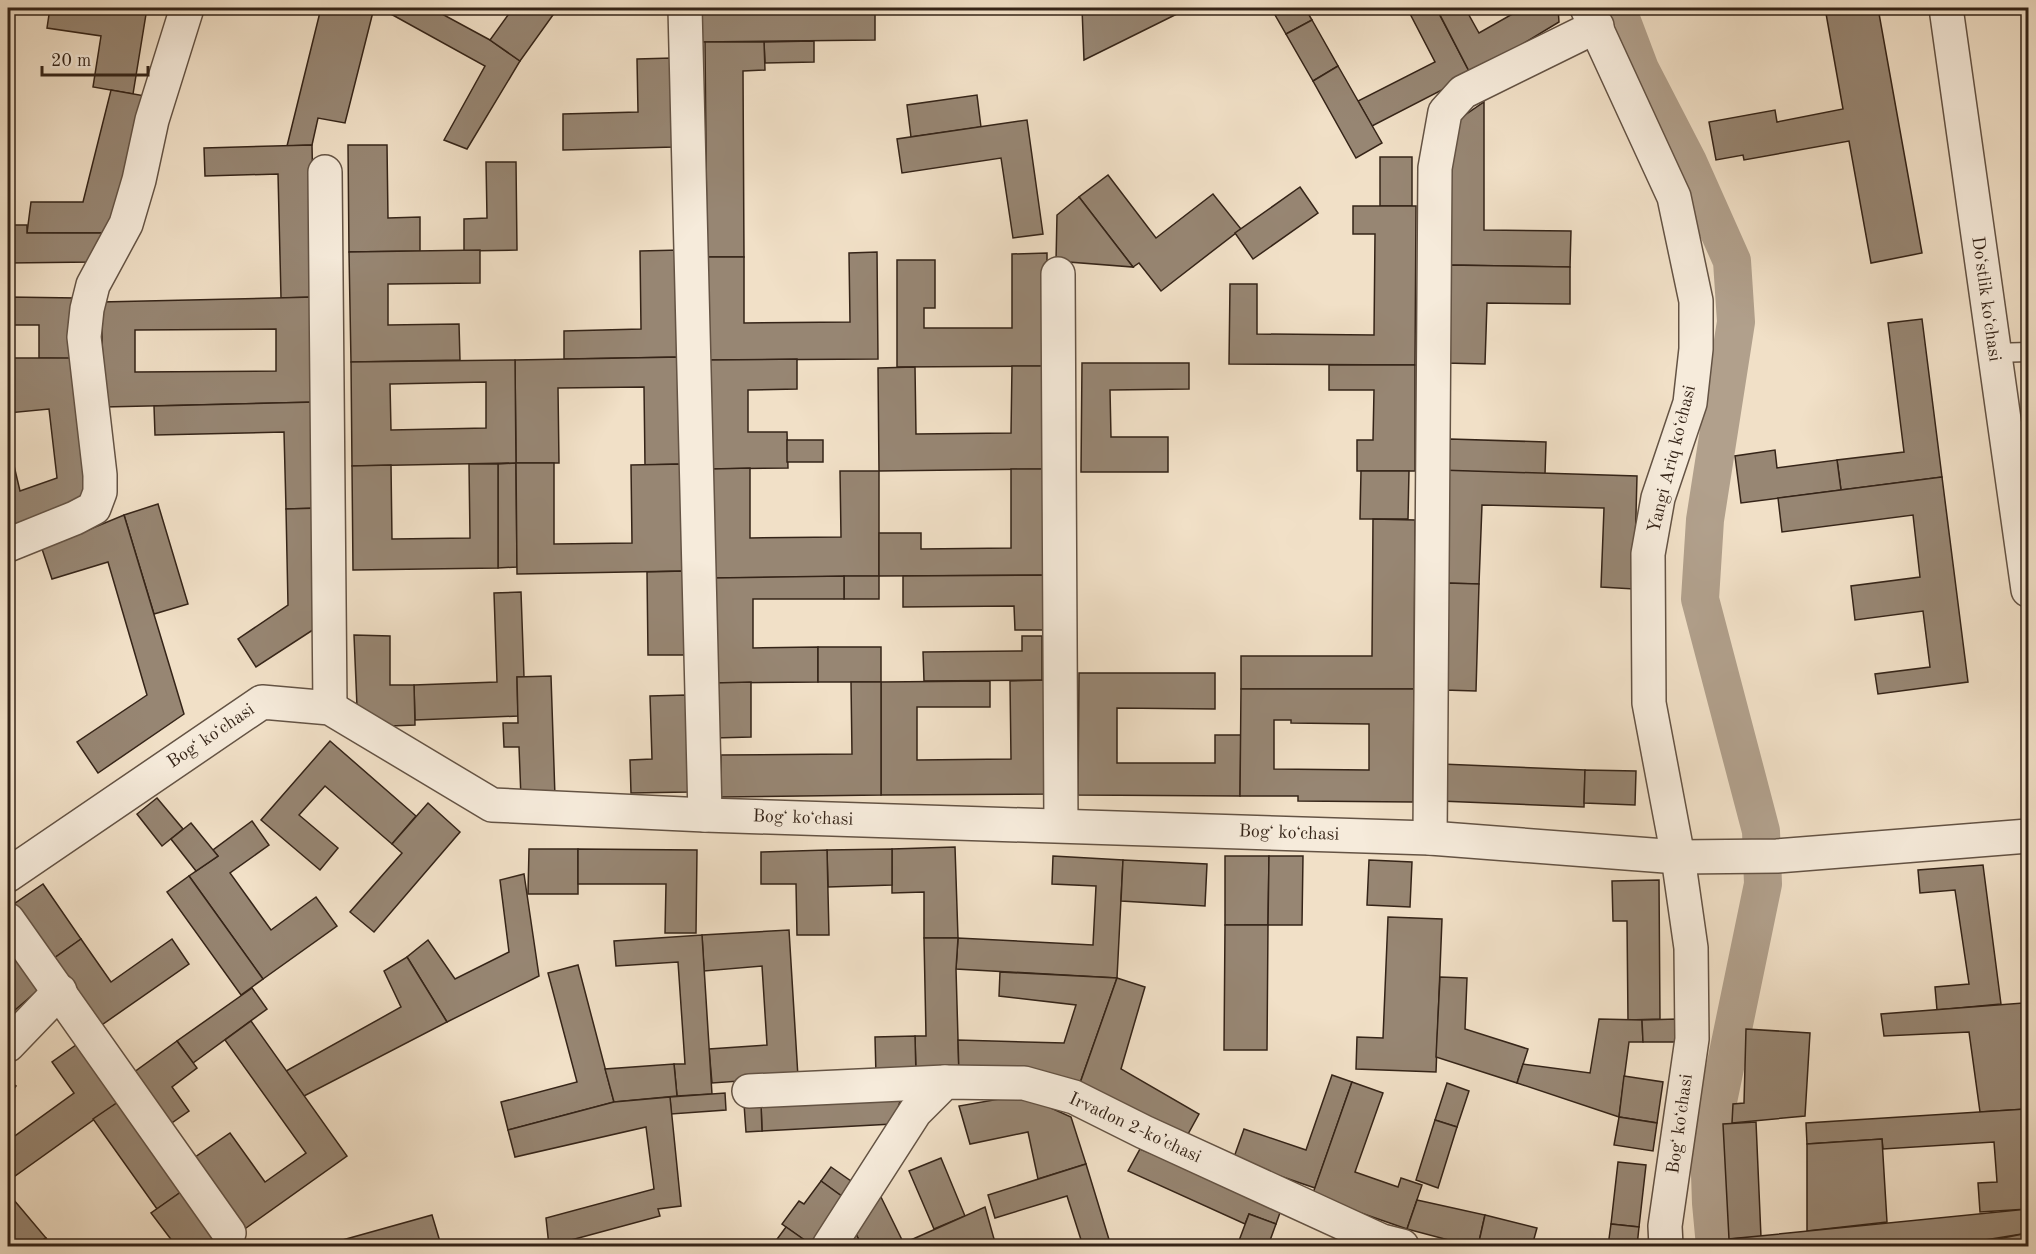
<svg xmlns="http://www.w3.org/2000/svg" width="2036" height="1254" viewBox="0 0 2036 1254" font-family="'Old Standard TT',serif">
<rect width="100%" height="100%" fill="#f1e0c7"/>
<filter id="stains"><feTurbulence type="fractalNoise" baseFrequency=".00333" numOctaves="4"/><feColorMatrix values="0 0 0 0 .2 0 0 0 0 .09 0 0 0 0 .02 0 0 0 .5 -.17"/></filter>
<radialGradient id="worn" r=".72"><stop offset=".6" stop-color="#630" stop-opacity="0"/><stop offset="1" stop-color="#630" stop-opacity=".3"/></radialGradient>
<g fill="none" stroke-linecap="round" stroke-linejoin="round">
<path stroke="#b1a08c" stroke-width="38" d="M 1617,8 L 1640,69 L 1688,162 L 1732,261 L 1736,322 L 1705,520 L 1700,599 L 1761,831 L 1763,884 L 1709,1145 L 1711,1203 L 1715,1246"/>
</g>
<g fill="#978673" stroke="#352418" stroke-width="1.5" fill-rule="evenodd">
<path d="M 50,8 L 147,8 L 133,94 L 93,87 L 101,36 L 47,28 Z"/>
<path d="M 321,8 L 374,8 L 345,123 L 318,118 L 312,145 L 287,146 Z"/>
<path d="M 380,8 L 431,8 L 490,40 L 520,61 L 467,149 L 444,140 L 485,66 Z"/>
<path d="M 513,8 L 558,8 L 520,61 L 490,40 Z"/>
<path d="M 699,8 L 875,8 L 875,40 L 700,42 Z"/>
<path d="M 1082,8 L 1189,8 L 1084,60 Z"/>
<path d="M 1271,8 L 1305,8 L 1312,20 L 1286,34 Z"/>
<path d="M 1407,8 L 1436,8 L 1471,75 L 1372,126 L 1358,101 L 1435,62 Z"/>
<path d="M 1439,8 L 1465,8 L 1479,33 L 1523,8 L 1558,8 L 1559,22 L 1471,75 L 1437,9 Z"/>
<path d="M 1825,8 L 1878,8 L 1922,253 L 1871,263 L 1849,141 L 1744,160 L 1743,155 L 1716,160 L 1709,122 L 1775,110 L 1777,122 L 1843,109 Z"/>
<path d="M 1312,20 L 1338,66 L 1313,81 L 1286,34 Z"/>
<path d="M 814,41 L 814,62 L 765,63 L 764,42 Z"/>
<path d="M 705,42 L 764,42 L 765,70 L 743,71 L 744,257 L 707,257 Z"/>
<path d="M 672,58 L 674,147 L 563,150 L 563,114 L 638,112 L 637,59 Z"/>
<path d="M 1338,66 L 1382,143 L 1356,158 L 1313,81 Z"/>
<path d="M 111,90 L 151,97 L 116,233 L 27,233 L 31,202 L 83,202 Z"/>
<path d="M 977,95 L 981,127 L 911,137 L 907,105 Z"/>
<path d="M 1484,102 L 1484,230 L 1571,231 L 1570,267 L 1447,265 L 1449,126 Z"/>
<path d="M 1027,120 L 1043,234 L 1013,238 L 1001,158 L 902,173 L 897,139 Z"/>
<path d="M 312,145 L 315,297 L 281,298 L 278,174 L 205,176 L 204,148 Z"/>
<path d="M 348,145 L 387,145 L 388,218 L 420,217 L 420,251 L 349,252 Z"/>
<rect x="1380" y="157" width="32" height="49"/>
<path d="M 486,162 L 516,162 L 517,250 L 464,251 L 464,219 L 487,218 Z"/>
<path d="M 1108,175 L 1156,238 L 1213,194 L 1241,229 L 1161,291 L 1139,263 L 1133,267 L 1079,197 Z"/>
<path d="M 1300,187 L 1318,213 L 1253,259 L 1235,233 Z"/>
<path d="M 1079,197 L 1133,267 L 1056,261 L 1057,215 Z"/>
<path d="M 1353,206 L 1416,206 L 1415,365 L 1229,364 L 1230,284 L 1257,284 L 1257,334 L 1374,335 L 1375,234 L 1353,234 Z"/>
<path d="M 8,225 L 27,225 L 27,233 L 109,233 L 93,262 L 8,263 Z"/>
<path d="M 480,250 L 480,283 L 388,284 L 388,325 L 459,324 L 460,360 L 351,362 L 349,252 Z"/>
<path d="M 680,250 L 682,357 L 564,359 L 564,331 L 641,329 L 640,251 Z"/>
<path d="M 877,252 L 878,359 L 710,360 L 707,257 L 744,257 L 744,323 L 850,322 L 849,253 Z"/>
<path d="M 1047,253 L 1047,366 L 897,367 L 897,260 L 935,260 L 935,308 L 924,308 L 924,328 L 1012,328 L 1012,254 Z"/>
<path d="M 1447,265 L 1570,267 L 1570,304 L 1487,303 L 1485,364 L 1445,363 Z"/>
<path d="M 8,297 L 77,298 L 76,359 L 39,358 L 39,325 L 8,325 Z"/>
<path d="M 315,297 L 317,402 L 104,407 L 101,302 ZM 276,329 L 276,371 L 135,372 L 135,330 Z"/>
<path d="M 1922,319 L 1942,477 L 1841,490 L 1837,460 L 1904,452 L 1888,323 Z"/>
<path d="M 682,357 L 683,464 L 645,465 L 644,387 L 558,388 L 559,463 L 516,463 L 515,360 Z"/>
<path d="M 8,358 L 70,358 L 87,499 L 8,532 L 8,454 L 11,453 L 20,491 L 57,478 L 49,409 L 8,413 Z"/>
<path d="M 797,359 L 797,389 L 748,390 L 748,432 L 787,432 L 788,468 L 712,469 L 710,360 Z"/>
<path d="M 515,360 L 516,463 L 352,466 L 351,362 ZM 486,382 L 486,428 L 391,430 L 390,384 Z"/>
<path d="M 1082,363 L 1189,363 L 1189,389 L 1110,390 L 1111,437 L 1168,437 L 1168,472 L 1081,472 Z"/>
<path d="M 1329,365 L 1415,365 L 1415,471 L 1357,471 L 1357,440 L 1373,440 L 1374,390 L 1329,390 Z"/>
<path d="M 1012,366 L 1047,366 L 1048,469 L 879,471 L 878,368 L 915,367 L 916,434 L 1011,433 Z"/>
<path d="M 317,402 L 320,508 L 286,509 L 284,432 L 155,435 L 154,406 Z"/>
<path d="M 1450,439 L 1546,442 L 1545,474 L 1449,471 Z"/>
<rect x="787" y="440" width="36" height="22"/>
<path d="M 1775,450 L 1777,468 L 1837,460 L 1841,490 L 1741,503 L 1735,456 Z"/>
<path d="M 516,463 L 517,567 L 498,568 L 498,464 Z"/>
<path d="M 516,463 L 554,463 L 554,544 L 632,543 L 631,465 L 683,464 L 684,571 L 517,574 Z"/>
<path d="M 469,464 L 498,464 L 498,568 L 353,570 L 352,466 L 391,465 L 392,539 L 470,538 Z"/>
<path d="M 750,468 L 750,538 L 841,537 L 840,471 L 879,471 L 879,576 L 713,578 L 712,469 Z"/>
<path d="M 1011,469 L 1048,469 L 1048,575 L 879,576 L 879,533 L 921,533 L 921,549 L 1011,548 Z"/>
<path d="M 1439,470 L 1637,476 L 1634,589 L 1601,587 L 1604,508 L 1482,505 L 1479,584 L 1436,583 Z"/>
<path d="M 1361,471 L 1409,471 L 1408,519 L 1360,519 Z"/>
<path d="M 1942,477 L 1968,682 L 1878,694 L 1875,674 L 1930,667 L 1923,611 L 1855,620 L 1851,586 L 1920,577 L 1913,515 L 1782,532 L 1778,498 Z"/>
<path d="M 158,504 L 188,604 L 154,614 L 124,515 Z"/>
<path d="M 320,508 L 322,624 L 256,667 L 238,639 L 288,605 L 286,509 Z"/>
<path d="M 124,515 L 184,714 L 98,773 L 77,742 L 147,695 L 108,562 L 52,579 L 42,549 Z"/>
<path d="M 1373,519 L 1415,520 L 1414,689 L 1241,689 L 1241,656 L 1372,656 Z"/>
<path d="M 684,571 L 685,655 L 648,655 L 647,572 Z"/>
<path d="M 1048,575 L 1048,630 L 1015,630 L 1014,606 L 903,607 L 903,576 Z"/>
<rect x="844" y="576" width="35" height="23"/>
<path d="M 844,576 L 844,599 L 753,599 L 753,648 L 818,647 L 818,682 L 714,683 L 713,578 Z"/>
<path d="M 1447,583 L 1479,584 L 1476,691 L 1444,690 Z"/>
<path d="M 521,592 L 524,677 L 517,677 L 518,716 L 415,720 L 414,685 L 497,682 L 494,593 Z"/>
<path d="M 354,635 L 390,636 L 390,685 L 414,685 L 415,725 L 390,726 L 357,707 Z"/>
<path d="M 1022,636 L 1042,636 L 1042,680 L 924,681 L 923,652 L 1022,651 Z"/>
<rect x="818" y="647" width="63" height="35"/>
<path d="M 1079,673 L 1215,673 L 1215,709 L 1117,708 L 1117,763 L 1215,763 L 1215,735 L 1241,735 L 1240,796 L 1078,795 Z"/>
<path d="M 551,676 L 555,797 L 521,798 L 519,747 L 504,747 L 503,723 L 518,723 L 517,677 Z"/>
<path d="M 1047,680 L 1047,794 L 881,795 L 881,682 L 990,681 L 990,707 L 917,707 L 917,760 L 1011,759 L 1010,681 Z"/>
<path d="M 751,682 L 751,737 L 714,738 L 714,683 Z"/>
<path d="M 851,682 L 881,682 L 881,795 L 721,797 L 721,755 L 852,754 Z"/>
<path d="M 1241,689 L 1414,689 L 1413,802 L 1298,801 L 1298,796 L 1240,796 ZM 1274,720 L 1291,720 L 1291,723 L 1369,724 L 1369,770 L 1274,769 Z"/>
<path d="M 686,695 L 688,792 L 631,793 L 630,760 L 652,759 L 650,696 Z"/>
<path d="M 330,741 L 416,816 L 392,844 L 325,786 L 299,815 L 338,848 L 320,870 L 261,820 Z"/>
<path d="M 1441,764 L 1585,770 L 1584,807 L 1440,801 Z"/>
<path d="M 1585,770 L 1636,771 L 1635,805 L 1584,803 Z"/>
<path d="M 157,798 L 183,829 L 162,846 L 137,814 Z"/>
<path d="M 428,803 L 460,832 L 374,932 L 350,912 L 402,853 L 392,844 Z"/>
<path d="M 252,821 L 269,845 L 230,873 L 271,930 L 316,897 L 337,926 L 263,979 L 189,876 L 218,856 L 213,850 Z"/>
<path d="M 191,823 L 218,856 L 196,871 L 171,839 Z"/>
<path d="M 955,847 L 958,938 L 924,938 L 924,892 L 892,893 L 892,849 Z"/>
<path d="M 529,849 L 578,849 L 578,894 L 528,894 Z"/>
<path d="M 578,849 L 697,850 L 696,933 L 665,933 L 666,884 L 578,884 Z"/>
<path d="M 892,849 L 892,885 L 828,887 L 827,850 Z"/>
<path d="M 827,850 L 829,935 L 797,935 L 796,884 L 761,884 L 761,852 Z"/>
<path d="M 1053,856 L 1123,860 L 1117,978 L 956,969 L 958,938 L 1093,945 L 1096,886 L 1052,884 Z"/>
<path d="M 1225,856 L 1269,856 L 1268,925 L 1225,925 Z"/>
<path d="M 1269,856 L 1303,856 L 1302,925 L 1268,925 Z"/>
<path d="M 1123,860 L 1207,864 L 1205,906 L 1121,901 Z"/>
<path d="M 1369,860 L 1412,862 L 1410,907 L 1367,905 Z"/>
<path d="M 1983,865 L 2001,1004 L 1937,1010 L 1935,987 L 1969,984 L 1955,890 L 1920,893 L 1918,870 Z"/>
<path d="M 524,874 L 539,976 L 447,1022 L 407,957 L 428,940 L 455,979 L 509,952 L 500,880 Z"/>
<path d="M 189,876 L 263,979 L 241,995 L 167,892 Z"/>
<path d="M 1659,880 L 1660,1019 L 1628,1020 L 1627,921 L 1613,921 L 1612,881 Z"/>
<path d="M 43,884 L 81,939 L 50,961 L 11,906 Z"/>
<path d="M 1388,917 L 1442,919 L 1436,1072 L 1356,1069 L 1357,1037 L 1383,1038 Z"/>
<path d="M 1225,925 L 1268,925 L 1267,1050 L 1224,1050 Z"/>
<path d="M 789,930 L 798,1077 L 712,1083 L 709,1049 L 767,1045 L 762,966 L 704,971 L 702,935 Z"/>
<path d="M 702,935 L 712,1094 L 677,1096 L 674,1064 L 685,1064 L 678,962 L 616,966 L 614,941 Z"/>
<path d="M 924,938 L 958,938 L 956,969 L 959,1074 L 916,1075 L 915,1036 L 926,1036 Z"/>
<path d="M 81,939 L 111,982 L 172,939 L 189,964 L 96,1029 L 50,961 Z"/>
<path d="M 8,943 L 44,985 L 8,1016 Z"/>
<path d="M 407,957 L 447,1022 L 304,1096 L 286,1071 L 401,1007 L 384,971 Z"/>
<path d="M 578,965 L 614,1102 L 508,1130 L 501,1102 L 577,1082 L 548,973 Z"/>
<path d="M 1000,972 L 1117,978 L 1079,1086 L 959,1074 L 958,1040 L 1064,1043 L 1076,1005 L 999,996 Z"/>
<path d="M 1440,977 L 1467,978 L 1465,1029 L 1528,1049 L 1517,1083 L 1436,1057 Z"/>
<path d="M 1117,978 L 1145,987 L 1121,1069 L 1199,1114 L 1182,1145 L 1079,1086 Z"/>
<path d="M 252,988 L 267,1009 L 193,1063 L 177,1041 Z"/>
<path d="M 2023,1003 L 2028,1048 L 2028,1108 L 2026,1109 L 1980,1112 L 1969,1032 L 1884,1036 L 1881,1014 Z"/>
<path d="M 1599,1019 L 1642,1020 L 1643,1042 L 1629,1042 L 1619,1117 L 1517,1083 L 1523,1064 L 1590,1073 Z"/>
<path d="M 1677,1019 L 1677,1042 L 1643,1042 L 1642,1020 Z"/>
<path d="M 251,1021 L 347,1156 L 239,1233 L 188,1162 L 230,1133 L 265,1182 L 306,1153 L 225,1040 Z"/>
<path d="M 1746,1029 L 1810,1033 L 1805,1116 L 1732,1123 L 1733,1104 L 1744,1103 Z"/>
<path d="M 915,1036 L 916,1075 L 876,1076 L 875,1037 Z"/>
<path d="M 83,1040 L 124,1098 L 8,1181 L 8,1141 L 74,1093 L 52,1062 Z"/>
<path d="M 177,1041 L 197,1068 L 172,1087 L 189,1111 L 163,1129 L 126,1078 Z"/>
<path d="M 674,1064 L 677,1096 L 614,1102 L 605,1069 Z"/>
<path d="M 1332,1075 L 1352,1082 L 1315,1188 L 1233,1160 L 1244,1129 L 1306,1150 Z"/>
<path d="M 1624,1076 L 1663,1082 L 1657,1123 L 1619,1117 Z"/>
<path d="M 8,1080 L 16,1086 L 8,1098 Z"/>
<path d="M 1352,1082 L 1383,1093 L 1355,1172 L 1398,1187 L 1401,1178 L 1422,1185 L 1407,1229 L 1312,1196 Z"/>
<path d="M 1447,1083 L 1469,1091 L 1457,1127 L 1435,1120 Z"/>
<path d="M 725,1093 L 726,1110 L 671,1114 L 670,1097 Z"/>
<path d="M 902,1095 L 893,1124 L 762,1131 L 761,1103 Z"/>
<path d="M 1022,1095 L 1071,1117 L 1086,1164 L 1038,1179 L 1028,1132 L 970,1144 L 959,1106 Z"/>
<path d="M 670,1097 L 681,1206 L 658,1209 L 660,1216 L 549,1246 L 546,1218 L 654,1189 L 646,1127 L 515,1157 L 508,1130 L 614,1102 Z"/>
<path d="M 124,1098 L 188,1187 L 157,1209 L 93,1119 Z"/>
<path d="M 761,1103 L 762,1131 L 746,1132 L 744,1104 Z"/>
<path d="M 2026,1109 L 2028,1209 L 1980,1212 L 1978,1183 L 1997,1182 L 1994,1142 L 1883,1149 L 1882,1139 L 1807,1144 L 1806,1123 Z"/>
<path d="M 1619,1117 L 1657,1123 L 1653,1151 L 1614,1145 Z"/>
<path d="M 1435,1120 L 1457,1127 L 1438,1188 L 1416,1180 Z"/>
<path d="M 1756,1122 L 1761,1237 L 1729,1239 L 1723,1124 Z"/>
<path d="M 1882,1139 L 1887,1222 L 1807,1231 L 1807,1144 Z"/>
<path d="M 1140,1149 L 1282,1207 L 1276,1224 L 1249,1214 L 1245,1224 L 1128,1171 Z"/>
<path d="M 941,1158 L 965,1216 L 934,1229 L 909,1171 Z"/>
<path d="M 1618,1162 L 1646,1165 L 1639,1227 L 1611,1224 Z"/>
<path d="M 1086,1164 L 1111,1246 L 1083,1246 L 1067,1196 L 995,1218 L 988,1195 Z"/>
<path d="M 831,1167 L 858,1186 L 847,1200 L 821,1181 Z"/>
<path d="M 821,1181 L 847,1200 L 813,1246 L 782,1224 L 799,1201 L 804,1204 Z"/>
<path d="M 188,1187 L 221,1246 L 176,1246 L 151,1213 Z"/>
<path d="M 8,1193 L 46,1238 L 33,1246 L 8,1246 Z"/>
<path d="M 879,1193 L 905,1246 L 862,1246 L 856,1234 Z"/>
<path d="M 1417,1200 L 1485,1215 L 1478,1246 L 1471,1246 L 1407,1229 Z"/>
<path d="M 985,1207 L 996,1246 L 905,1246 L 904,1243 Z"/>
<path d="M 2028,1209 L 2028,1233 L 1948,1246 L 1730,1246 L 1729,1239 Z"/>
<path d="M 1249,1214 L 1276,1224 L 1268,1246 L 1237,1246 Z"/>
<path d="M 432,1215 L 441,1245 L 437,1246 L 321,1246 Z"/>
<path d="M 1485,1215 L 1537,1228 L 1532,1246 L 1478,1246 Z"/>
<path d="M 1611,1224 L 1639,1227 L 1637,1246 L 1532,1246 L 1534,1240 L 1608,1246 Z"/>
<path d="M 786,1227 L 813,1246 L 772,1246 Z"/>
<path d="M 2028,1233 L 2028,1246 L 1973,1246 L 1973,1244 Z"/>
<path d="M 856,1234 L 862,1246 L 849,1246 Z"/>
<path d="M 46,1238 L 52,1246 L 33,1246 Z"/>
</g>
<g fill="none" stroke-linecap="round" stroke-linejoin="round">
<g stroke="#645344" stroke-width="21">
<path id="service" d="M 1994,353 L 2028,352"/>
</g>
<g stroke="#645344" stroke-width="36">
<g id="minor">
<path d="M 685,8 L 705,815"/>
<path d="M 1587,8 L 1674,197 L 1696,301 L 1696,349 L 1690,403 L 1658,498 L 1648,554 L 1649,703 L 1678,857 L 1691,948 L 1692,1039 L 1665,1226 L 1666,1246"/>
<path d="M 325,172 L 330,708"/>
<path d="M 1058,274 L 1061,825"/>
<path d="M 8,545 L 75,518 L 94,508 L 100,492 L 100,475 L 84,337 L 87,309 L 93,285 L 126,224 L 139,180 L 152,120 L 187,8"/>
<path d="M 1430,838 L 1435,168 L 1445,112 L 1463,92 L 1597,26"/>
<path d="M 8,875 L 262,702 L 330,708 L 492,805 L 705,815 L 1430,838 L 1678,857 L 1777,856 L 2028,836"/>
<path d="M 8,920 L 229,1233"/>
<path d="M 8,1045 L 60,991"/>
<path d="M 749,1091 L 945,1082"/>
<path d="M 829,1246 L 915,1112 L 945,1082 L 1024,1083 L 1074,1097 L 1144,1132 L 1382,1241 L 1402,1246"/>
</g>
</g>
<g stroke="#645344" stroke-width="36">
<path id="tertiary" d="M 1946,8 L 2028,590"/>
</g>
<use href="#service" stroke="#f6ebdb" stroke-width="18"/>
<use href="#minor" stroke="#f6ebdb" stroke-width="33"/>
<use href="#tertiary" stroke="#f6ebdb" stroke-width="33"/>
</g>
<g text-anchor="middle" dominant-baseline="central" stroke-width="4.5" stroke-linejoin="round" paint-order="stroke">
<g font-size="18" fill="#352418" stroke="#f6ebdb">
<text transform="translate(1986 299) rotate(82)">Doʻstlik koʻchasi</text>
<text transform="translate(1672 459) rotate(-76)">Yangi Ariq koʻchasi</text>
<text transform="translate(211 736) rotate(-34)">Bogʻ koʻchasi</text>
<text transform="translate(803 818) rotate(2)">Bogʻ koʻchasi</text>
<text transform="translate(1289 833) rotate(2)">Bogʻ koʻchasi</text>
<text transform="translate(1680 1124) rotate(-82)">Bogʻ koʻchasi</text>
<text transform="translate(1135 1128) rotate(25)">Irvadon 2-koʼchasi</text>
</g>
</g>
<rect width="2036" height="1254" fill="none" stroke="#f1e0c7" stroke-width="30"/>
<rect x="9" y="9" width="2018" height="1236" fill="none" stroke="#352418" stroke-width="3"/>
<rect x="15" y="15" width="2006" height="1224" fill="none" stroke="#352418" stroke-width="1.5"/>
<path d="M42 66v9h106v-9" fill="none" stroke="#352418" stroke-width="3"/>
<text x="51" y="66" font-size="18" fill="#352418" stroke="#f6ebdb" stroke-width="4.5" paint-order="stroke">20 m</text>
<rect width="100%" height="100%" filter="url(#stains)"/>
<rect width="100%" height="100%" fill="url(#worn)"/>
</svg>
